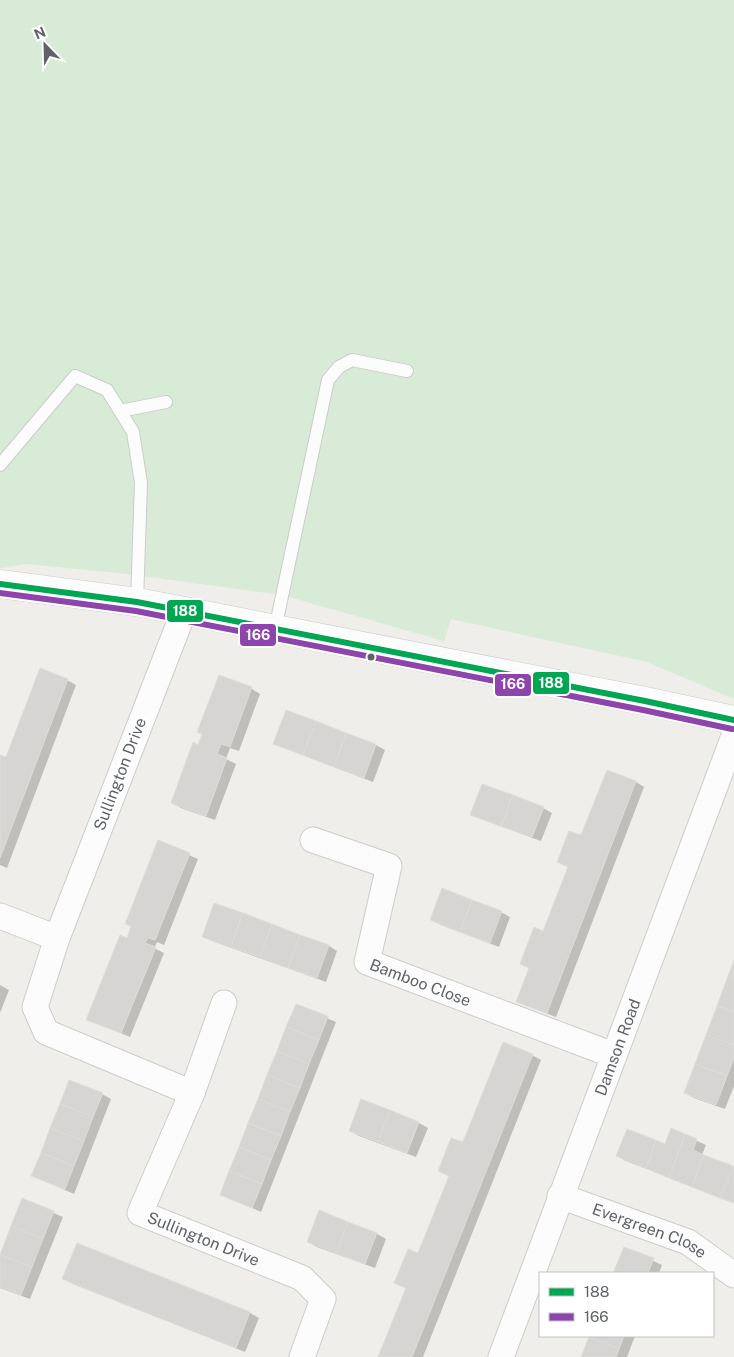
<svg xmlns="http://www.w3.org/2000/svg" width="734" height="1357" viewBox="0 0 734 1357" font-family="'Public Sans',sans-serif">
<rect width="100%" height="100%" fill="#efeeea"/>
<path fill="#d8ebd6" d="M 0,0 L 734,0 L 734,699 L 647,662 L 451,619 L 444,641 L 282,595 L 127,574 L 26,564 L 0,568 Z"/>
<g fill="#0003">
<path d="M 219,676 L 252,689 L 260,694 L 239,751 L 230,748 L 226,759 L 236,764 L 215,820 L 181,808 L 172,802 L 199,746 Z"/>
<path d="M 67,680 L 76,685 L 7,868 L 0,865 L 0,756 L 7,759 Z"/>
<path d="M 287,712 L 376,745 L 385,750 L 373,782 L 284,748 L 275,743 Z"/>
<path d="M 636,782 L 644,787 L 556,1017 L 527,1006 L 518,1001 L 582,837 Z"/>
<path d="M 543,808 L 552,813 L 541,841 L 481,819 L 472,814 Z"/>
<path d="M 159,842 L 198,859 L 164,945 L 157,942 L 154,948 L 164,953 L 130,1037 L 88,1019 L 127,940 Z"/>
<path d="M 501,912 L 510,917 L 499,947 L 441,925 L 432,920 Z"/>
<path d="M 204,936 L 329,946 L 337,951 L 326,982 L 212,941 Z"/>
<path d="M 734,964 L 734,1086 L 725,1109 L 694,1098 L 686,1093 Z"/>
<path d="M 0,985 L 9,990 L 0,1013 Z"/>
<path d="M 296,1005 L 336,1022 L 261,1212 L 221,1194 Z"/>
<path d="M 532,1055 L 541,1060 L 423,1357 L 379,1357 L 407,1289 L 395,1283 L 418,1254 L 450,1176 L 439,1171 L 463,1144 Z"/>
<path d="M 102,1094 L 111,1099 L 74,1194 L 33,1176 Z"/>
<path d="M 362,1101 L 419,1123 L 428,1128 L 416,1157 L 359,1136 L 350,1131 Z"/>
<path d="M 672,1130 L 706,1145 L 702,1155 L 734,1167 L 734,1203 L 626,1161 L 617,1156 L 666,1146 Z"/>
<path d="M 23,1200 L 63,1217 L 30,1299 L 0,1288 L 0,1259 Z"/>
<path d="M 319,1212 L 377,1234 L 386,1239 L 375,1268 L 317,1247 L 308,1242 Z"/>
<path d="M 77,1245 L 250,1313 L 259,1318 L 245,1352 L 73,1284 L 64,1279 Z"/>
<path d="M 625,1248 L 662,1265 L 659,1273 L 615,1273 Z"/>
<path d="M 591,1336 L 635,1336 L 627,1357 L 582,1357 Z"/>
</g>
<g fill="#d6d5d3" stroke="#deddd9">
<path d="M 40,668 L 68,679 L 0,858 L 0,755 L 6,757 Z"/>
<path d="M 219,675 L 252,687 L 230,747 L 221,744 L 217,754 L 227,758 L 206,816 L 171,803 L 193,742 L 198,745 L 202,734 L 197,732 Z"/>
<path d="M 286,710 L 316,721 L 303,755 L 273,744 Z"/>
<path d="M 316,721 L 346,733 L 334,767 L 303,755 Z"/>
<path d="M 346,733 L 376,744 L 364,778 L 334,767 Z"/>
<path d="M 607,770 L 636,781 L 547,1013 L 516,1002 L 529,968 L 520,964 L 534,927 L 543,931 L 568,867 L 557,862 L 569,831 L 581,835 Z"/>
<path d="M 482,784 L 513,795 L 501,826 L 470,815 Z"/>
<path d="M 513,795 L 544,807 L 532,837 L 501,826 Z"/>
<path d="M 158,840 L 190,853 L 155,940 L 148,938 L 145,943 L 156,947 L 121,1033 L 86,1020 L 120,935 L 127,938 L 131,926 L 125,924 Z"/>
<path d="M 442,888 L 472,900 L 460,932 L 430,920 Z"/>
<path d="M 472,900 L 502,911 L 490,943 L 460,932 Z"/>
<path d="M 214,903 L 243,913 L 231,947 L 202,937 Z"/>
<path d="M 243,913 L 272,924 L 260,957 L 231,947 Z"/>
<path d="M 272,924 L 300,935 L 288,968 L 260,957 Z"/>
<path d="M 300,935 L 329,945 L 317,978 L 288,968 Z"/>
<path d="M 734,960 L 734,979 L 728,976 Z"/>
<path d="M 728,976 L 734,979 L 734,1012 L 717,1006 Z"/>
<path d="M 296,1004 L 328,1016 L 319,1040 L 286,1027 Z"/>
<path d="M 717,1006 L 734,1012 L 734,1045 L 706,1035 Z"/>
<path d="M 286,1027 L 319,1040 L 309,1064 L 277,1051 Z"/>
<path d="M 706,1035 L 734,1045 L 734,1058 L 727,1076 L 695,1064 Z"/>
<path d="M 503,1042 L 533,1054 L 412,1357 L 378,1357 L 406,1288 L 394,1283 L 408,1249 L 418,1253 L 449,1176 L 438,1171 L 451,1138 L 463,1142 Z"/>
<path d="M 277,1051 L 309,1064 L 300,1088 L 267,1075 Z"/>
<path d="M 695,1064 L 727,1076 L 716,1105 L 684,1093 Z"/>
<path d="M 267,1075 L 300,1088 L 290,1112 L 258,1099 Z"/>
<path d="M 69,1080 L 103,1093 L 93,1117 L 60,1104 Z"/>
<path d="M 258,1099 L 290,1112 L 281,1136 L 248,1123 Z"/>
<path d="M 361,1099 L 390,1110 L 378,1142 L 349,1131 Z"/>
<path d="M 60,1104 L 93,1117 L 84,1141 L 50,1128 Z"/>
<path d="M 390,1110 L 419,1122 L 407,1153 L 378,1142 Z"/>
<path d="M 248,1123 L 281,1136 L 271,1160 L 239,1147 Z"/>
<path d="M 50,1128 L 84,1141 L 74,1166 L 41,1153 Z"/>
<path d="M 671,1128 L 685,1134 L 669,1178 L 646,1168 L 656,1140 L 665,1144 Z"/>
<path d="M 627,1129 L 656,1140 L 646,1168 L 616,1156 Z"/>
<path d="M 685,1134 L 697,1139 L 693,1150 L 704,1155 L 692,1187 L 669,1178 Z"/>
<path d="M 239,1147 L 271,1160 L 262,1184 L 229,1171 Z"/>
<path d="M 41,1153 L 74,1166 L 65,1189 L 31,1176 Z"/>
<path d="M 704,1155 L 733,1166 L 720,1198 L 692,1187 Z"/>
<path d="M 733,1166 L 734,1167 L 734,1203 L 720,1198 Z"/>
<path d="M 229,1171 L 262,1184 L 252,1208 L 220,1195 Z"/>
<path d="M 22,1198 L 54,1211 L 43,1239 L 11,1226 Z"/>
<path d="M 319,1210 L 348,1222 L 336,1253 L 307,1242 Z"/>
<path d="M 348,1222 L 377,1233 L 365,1264 L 336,1253 Z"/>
<path d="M 11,1226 L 43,1239 L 32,1267 L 0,1255 Z"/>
<path d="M 77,1243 L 250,1312 L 236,1348 L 62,1279 Z"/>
<path d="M 624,1247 L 654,1258 L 648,1273 L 613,1273 Z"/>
<path d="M 0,1255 L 32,1267 L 21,1295 L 0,1287 Z"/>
<path d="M 589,1336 L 624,1336 L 619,1349 L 589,1337 Z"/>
<path d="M 589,1337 L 619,1349 L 616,1357 L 581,1357 Z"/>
</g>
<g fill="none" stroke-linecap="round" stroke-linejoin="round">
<g stroke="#cbcccc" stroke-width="14">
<g id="service">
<path d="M 120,411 L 166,402"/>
<path d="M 0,465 L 75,376 L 107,390 L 133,432 L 141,483 L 137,602"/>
<path d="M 275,629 L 328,380 L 339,367 L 352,360 L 407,371"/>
</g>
</g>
<g stroke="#cbcccc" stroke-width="27">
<g id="minor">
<path id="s1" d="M 184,611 L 57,938 L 35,1007 L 46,1032 L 192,1093 L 140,1213 L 302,1278 L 323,1299 L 302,1357"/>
<path id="s2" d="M 313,840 L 389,866 L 367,962 L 613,1055"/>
<path d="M 0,916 L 57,938"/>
<path d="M 192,1093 L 224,1003"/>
<path id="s3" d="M 560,1196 L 688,1242 L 734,1275"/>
<path id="s4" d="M 501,1357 L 734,736"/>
</g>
</g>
<g stroke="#cbcccc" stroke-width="29">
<path id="tertiary" d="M 0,584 L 137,602 L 184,611 L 645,701 L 734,720"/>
</g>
<use href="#service" stroke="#fdfcfc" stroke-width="12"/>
<use href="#minor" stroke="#fdfcfc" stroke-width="25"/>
<use href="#tertiary" stroke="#fdfcfc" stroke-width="28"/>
<g stroke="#fff" stroke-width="10">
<path id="bus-1" d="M 0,584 L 137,602 L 645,701 L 734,720"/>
</g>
<g stroke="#fff" stroke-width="10">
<path id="bus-2" d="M 0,593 L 136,611 L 643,710 L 732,729"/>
</g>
<use href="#bus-1" stroke="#00a651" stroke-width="6"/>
<use href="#bus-2" stroke="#8e44ad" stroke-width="6"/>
</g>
<circle fill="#5f6368" stroke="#fff" stroke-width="2" cx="371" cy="657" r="4.5"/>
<g text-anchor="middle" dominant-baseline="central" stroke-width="5" stroke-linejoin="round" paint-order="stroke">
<g font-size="16" fill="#5f6368" stroke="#fff">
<text transform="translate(120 774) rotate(-69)">Sullington Drive</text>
<text stroke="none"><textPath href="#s2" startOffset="236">Bamboo Close</textPath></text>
<text stroke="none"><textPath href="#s4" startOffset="331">Damson Road</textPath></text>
<text stroke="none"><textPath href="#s3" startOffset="96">Evergreen Close</textPath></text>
<text stroke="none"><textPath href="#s1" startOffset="808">Sullington Drive</textPath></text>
</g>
</g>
<g stroke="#fff" stroke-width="2">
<rect x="166" y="599" width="38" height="24" rx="5" fill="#00a651"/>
<rect x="239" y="623" width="38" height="24" rx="5" fill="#8e44ad"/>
<rect x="532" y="671" width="38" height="24" rx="5" fill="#00a651"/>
<rect x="494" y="673" width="38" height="24" rx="5" fill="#8e44ad"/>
</g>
<g font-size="14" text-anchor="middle" font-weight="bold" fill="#fff">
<text x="185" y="616">188</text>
<text x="258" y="640">166</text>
<text x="551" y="688">188</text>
<text x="513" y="689">166</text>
</g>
<rect x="539" y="1272" width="175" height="65" fill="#ffffff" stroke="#bfc1c3"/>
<rect x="549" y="1288" width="25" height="8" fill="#00a651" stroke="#bfc1c3"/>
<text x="584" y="1297" font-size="15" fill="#5f6368">188</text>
<rect x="549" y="1313" width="25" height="8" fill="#8e44ad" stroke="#bfc1c3"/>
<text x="584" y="1322" font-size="15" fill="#5f6368">166</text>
<g transform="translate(45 45) rotate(337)" stroke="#ffffff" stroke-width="4" paint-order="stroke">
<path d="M0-4L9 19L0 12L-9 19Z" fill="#5f6368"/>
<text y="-8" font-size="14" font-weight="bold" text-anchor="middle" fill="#5f6368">N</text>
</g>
</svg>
